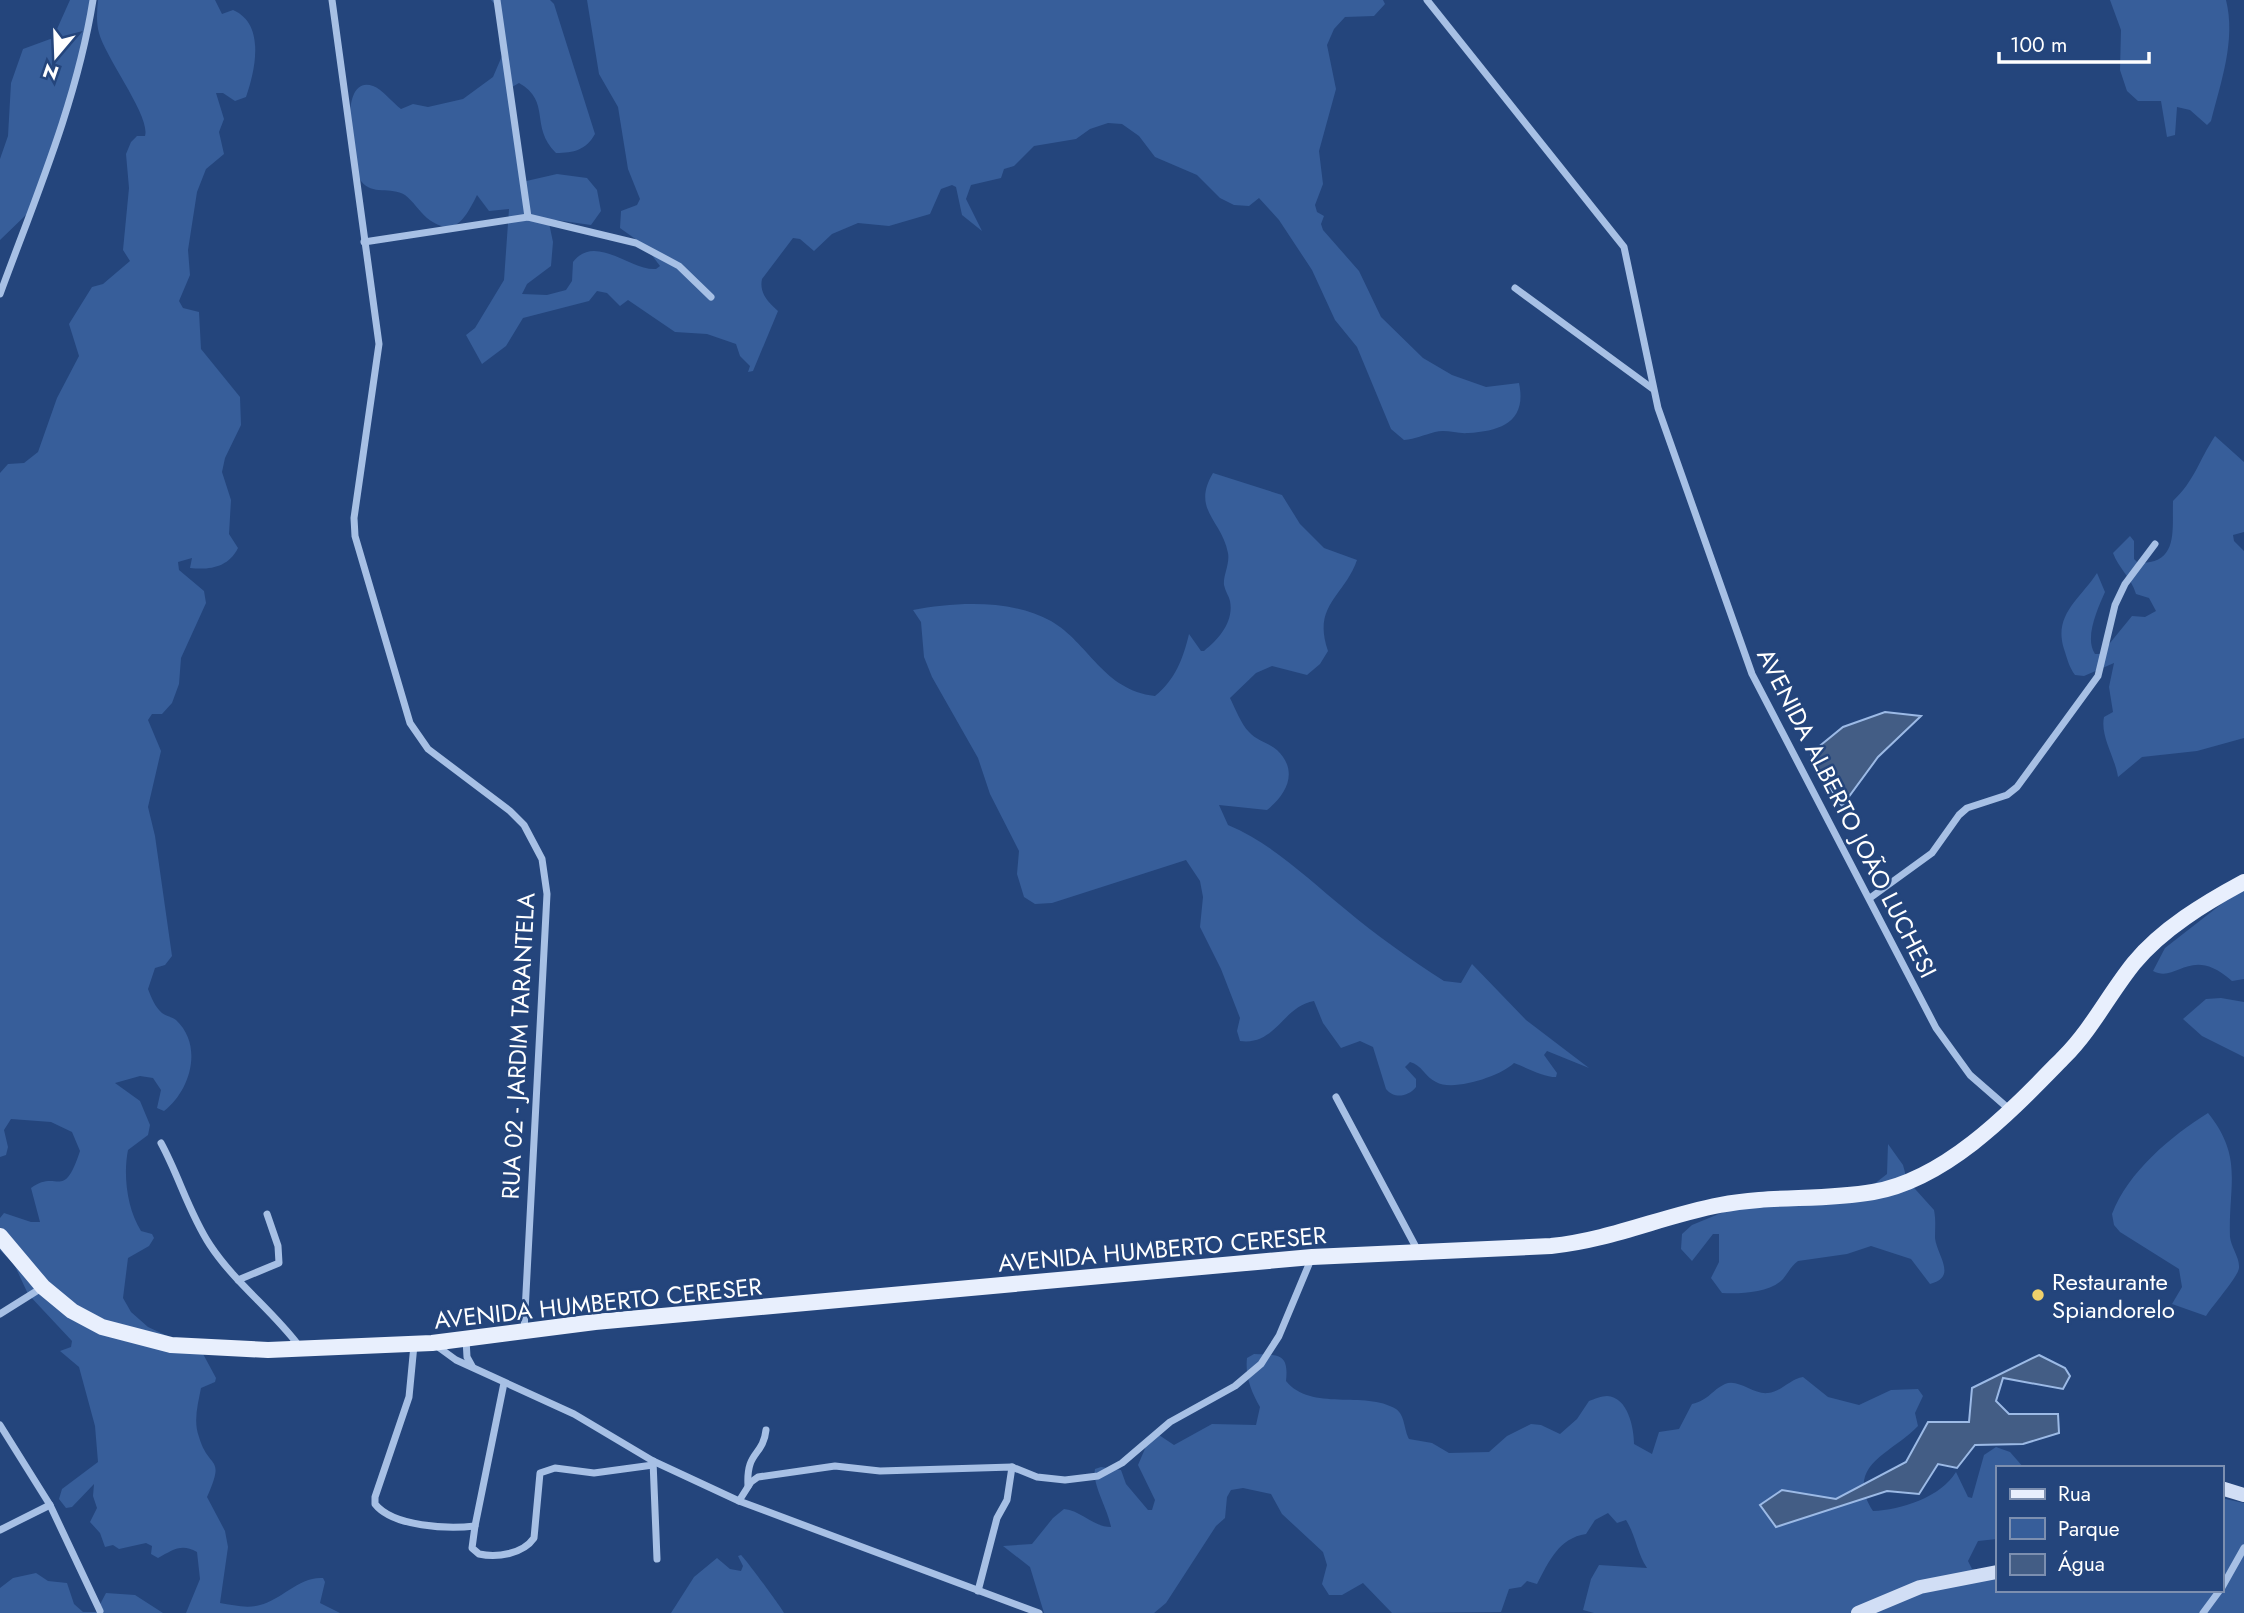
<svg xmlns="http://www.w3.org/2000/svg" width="2244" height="1613" viewBox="0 0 2244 1613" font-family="Jost,sans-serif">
<rect width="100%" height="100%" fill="#24457c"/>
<g fill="#375e9a">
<path d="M 70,0 L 91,0 L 78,82 L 44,177 L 28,213 L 0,240 L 0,159 L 8,136 L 11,83 L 23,49 L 53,38 Z"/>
<path d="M 98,0 L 215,0 L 222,14 L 233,10 C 266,24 255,71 246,97 L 235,101 L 223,93 L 216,93 L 224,119 L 219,132 L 224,154 L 206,169 L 197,192 L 188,250 L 190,275 L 179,301 L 183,308 L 199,312 L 201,349 L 240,397 L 241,425 L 225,458 L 222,472 L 231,500 L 229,534 L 238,548 C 228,568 209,570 190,568 L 192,558 L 178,562 L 179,570 L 204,591 L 206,603 L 181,658 L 179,684 L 172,703 L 162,714 L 152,714 L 148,720 L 161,751 L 148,807 L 155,836 L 172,956 L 165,965 L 155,968 L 148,989 C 151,997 155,1007 162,1013 C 166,1016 172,1017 176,1020 C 204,1046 190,1091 164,1111 L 157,1108 L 161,1090 L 153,1078 L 140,1076 L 115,1083 L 140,1101 L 150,1125 L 148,1135 L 128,1150 C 123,1175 127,1209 141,1231 L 152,1234 L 154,1238 L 149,1246 L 128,1258 L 123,1298 L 131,1312 L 148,1327 L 202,1352 L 216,1378 L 215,1382 L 201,1388 C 198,1404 193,1421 199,1437 C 209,1471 226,1454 207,1497 L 225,1531 L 228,1547 L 220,1603 C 233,1605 247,1609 260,1605 C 281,1600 300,1576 323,1578 L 325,1582 L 320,1603 L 340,1613 L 186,1613 L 200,1579 L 197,1552 C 181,1543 173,1550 158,1558 L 151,1554 L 152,1546 L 146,1543 L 119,1549 L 113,1545 L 105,1547 L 100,1533 L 90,1522 L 97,1508 L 93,1496 L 94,1484 L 72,1507 L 66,1508 L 59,1499 L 62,1489 L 98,1462 L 95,1426 L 79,1367 L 60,1351 L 71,1347 L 72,1341 L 28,1294 L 14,1264 L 0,1250 L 0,1218 L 4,1213 L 31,1222 L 40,1222 L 31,1188 C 58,1168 63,1203 80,1151 L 72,1132 L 51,1122 L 11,1119 L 4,1130 L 8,1147 L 6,1155 L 0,1157 L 0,473 L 8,464 L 24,463 L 38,452 L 57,398 L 79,356 L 69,324 L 92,287 L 103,284 L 130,261 L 123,250 L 129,188 L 126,154 L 131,142 L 137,136 L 145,136 C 151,117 105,57 99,33 C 96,22 97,11 98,0 Z"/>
<path d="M 491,0 L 550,0 L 554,4 L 595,134 C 586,150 574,153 556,153 C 529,126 552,102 519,83 L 512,87 C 516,120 514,150 522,182 L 557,174 L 587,178 L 597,190 L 601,211 L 591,225 L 556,220 L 549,223 L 553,242 L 551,266 L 527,284 L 522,294 L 547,295 L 566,290 L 572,281 L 573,262 C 595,233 631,271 656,269 L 660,266 L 645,246 L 620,228 L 621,211 L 637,205 L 640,199 L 628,169 L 618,107 L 599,74 L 587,0 L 1383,0 L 1385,4 L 1374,16 L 1345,17 L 1334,29 L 1327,45 L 1336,89 L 1319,151 L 1323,184 L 1315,205 L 1317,212 L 1324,216 L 1321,224 L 1323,230 L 1359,271 L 1381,317 L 1423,358 L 1452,375 L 1486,387 L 1519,383 C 1527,421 1502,431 1468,433 C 1457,434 1446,429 1435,432 C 1423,435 1416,439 1404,440 L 1391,429 L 1357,347 L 1335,320 L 1312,270 L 1279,220 L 1259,198 L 1249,206 L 1234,205 L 1220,198 L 1197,175 L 1155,157 L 1139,136 L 1122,124 L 1108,123 L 1090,129 L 1076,139 L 1034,146 L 1014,166 L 1004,169 L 1001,178 L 971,185 L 966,199 L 982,231 L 962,215 L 956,187 L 952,185 L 941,189 L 930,214 L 889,226 L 858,223 L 832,234 L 814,251 L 800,239 L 793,238 L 762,279 C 759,293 768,302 778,311 L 753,371 L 748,372 L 750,366 L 740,356 L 736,344 L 707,334 L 675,332 L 628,300 L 620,306 L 607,293 L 597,291 L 589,301 L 523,318 L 506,346 L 482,364 L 466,335 L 475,328 L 504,280 L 509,209 L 489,211 L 477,195 C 466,217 455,240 427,218 C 419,211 413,201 405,195 C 391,186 372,196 361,181 C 352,168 336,73 373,86 C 382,89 393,103 401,109 L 413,104 L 428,107 L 463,99 L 493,77 L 502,56 C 494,34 509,19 491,0 Z"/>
<path d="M 2110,0 L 2226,0 C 2236,40 2221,82 2211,121 L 2207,125 L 2190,110 L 2177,107 L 2175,135 L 2167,137 L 2161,101 L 2138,101 L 2127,91 L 2120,70 L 2121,30 Z"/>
<path d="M 2215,436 L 2244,462 L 2244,532 L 2233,535 L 2234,541 L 2244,551 L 2244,738 L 2197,751 L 2142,757 L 2118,777 C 2115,757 2100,736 2104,717 L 2113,712 L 2109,687 L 2114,663 L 2084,676 L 2075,675 C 2069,667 2067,658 2064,649 C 2053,615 2080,599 2097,573 L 2105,592 C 2098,608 2084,638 2095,654 L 2101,654 L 2132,616 L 2145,617 L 2156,611 L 2149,598 L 2136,594 C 2131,577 2119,569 2113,553 L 2130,536 L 2134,541 L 2134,559 L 2138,563 C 2179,564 2172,531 2173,501 C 2195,480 2198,462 2215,436 Z"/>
<path d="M 1213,473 L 1282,495 L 1300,524 L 1324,548 L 1357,560 C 1344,597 1312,605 1328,651 L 1320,664 L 1307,675 L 1272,666 L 1256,673 L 1230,698 C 1235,708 1241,724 1249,732 C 1257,741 1269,743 1277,750 C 1299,771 1287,794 1267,810 L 1219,805 L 1228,825 C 1273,844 1307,878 1345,909 C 1376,935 1410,959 1444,981 L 1461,983 L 1472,964 L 1526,1020 L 1589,1068 L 1547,1051 L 1544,1055 L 1557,1073 L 1556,1077 C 1544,1077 1527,1068 1514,1063 C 1501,1076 1453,1092 1436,1082 C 1425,1077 1422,1065 1410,1062 L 1405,1067 L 1416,1079 L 1416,1087 C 1408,1097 1394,1099 1386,1089 L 1373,1047 L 1360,1041 L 1341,1048 L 1323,1023 L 1314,1001 C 1283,1006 1276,1046 1240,1041 L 1237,1031 L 1240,1018 L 1221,969 L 1200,927 L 1203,897 L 1200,881 L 1186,860 L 1052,903 L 1035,904 L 1024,897 L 1017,874 L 1019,851 L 990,794 L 978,758 L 932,677 L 924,657 L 921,622 L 913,610 C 955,602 1012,599 1051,621 C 1089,643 1103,690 1155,696 C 1175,680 1183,659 1189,634 L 1201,651 L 1204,651 C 1219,639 1234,622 1230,601 C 1229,596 1225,591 1224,585 C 1223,575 1230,564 1228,553 C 1222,520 1191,510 1213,473 Z"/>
<path d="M 2244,890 L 2244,979 L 2232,981 C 2190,944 2177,984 2153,971 L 2165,948 L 2233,895 Z"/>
<path d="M 2221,998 L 2244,1002 L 2244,1057 L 2202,1036 L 2183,1019 L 2206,999 Z"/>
<path d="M 2208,1113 C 2244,1158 2228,1185 2230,1237 C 2231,1247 2240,1258 2239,1268 C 2238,1277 2213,1305 2206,1316 L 2172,1304 L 2182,1287 L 2179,1269 L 2120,1232 L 2114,1225 L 2112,1214 C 2128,1172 2171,1136 2208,1113 Z"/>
<path d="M 1888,1144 L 1903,1165 L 1907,1180 L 1934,1210 C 1936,1220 1935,1228 1935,1238 C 1937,1256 1958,1277 1930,1284 L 1911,1259 L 1871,1246 L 1847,1254 L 1798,1261 C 1791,1266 1788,1273 1783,1279 C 1770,1293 1740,1294 1722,1293 L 1711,1278 L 1719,1262 L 1719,1234 L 1713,1234 L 1692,1261 L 1681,1249 L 1682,1234 L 1692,1225 L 1726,1211 L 1864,1192 L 1887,1174 Z"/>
<path d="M 1254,1354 C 1279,1355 1289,1353 1286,1381 C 1311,1412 1365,1390 1396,1409 C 1405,1415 1404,1430 1409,1439 L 1432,1443 L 1449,1453 L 1489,1452 L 1507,1436 L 1531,1424 L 1541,1425 L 1560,1434 L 1577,1419 L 1589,1401 C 1594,1399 1602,1396 1607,1396 C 1628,1397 1634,1428 1634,1444 L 1652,1454 L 1659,1432 L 1679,1429 L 1692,1404 C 1709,1400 1712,1390 1725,1384 C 1738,1378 1754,1395 1768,1393 C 1781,1392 1790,1379 1803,1377 L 1828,1397 L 1859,1405 L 1891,1390 L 1918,1389 L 1923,1396 L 1915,1413 L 1918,1426 C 1893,1453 1843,1465 1873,1511 C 1901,1510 1941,1497 1956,1472 L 1968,1497 L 1972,1498 L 1984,1455 L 1996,1447 L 2010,1452 L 2024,1468 L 1997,1468 L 1997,1539 L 1978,1541 L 1968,1561 L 1972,1569 L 1997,1573 L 1997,1590 L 2221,1590 L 2221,1498 L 2244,1503 L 2244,1613 L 1594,1613 L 1583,1610 L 1591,1579 L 1599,1565 L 1647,1568 C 1637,1553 1636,1536 1626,1520 L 1617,1523 L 1608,1513 L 1595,1520 L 1586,1534 C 1559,1538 1549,1561 1537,1584 L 1527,1581 L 1521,1587 L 1509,1589 L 1501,1612 L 1392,1613 L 1363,1583 L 1342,1595 L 1329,1595 L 1322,1584 L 1327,1565 L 1323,1552 L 1282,1514 L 1271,1494 L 1243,1488 L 1231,1490 L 1227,1497 L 1225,1518 L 1216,1526 L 1166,1603 L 1154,1613 L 1044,1613 L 1030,1567 L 1003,1546 L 1032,1544 L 1053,1518 L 1064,1509 C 1082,1511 1093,1527 1111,1527 C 1108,1509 1092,1485 1095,1469 L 1101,1467 L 1121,1470 L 1126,1484 L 1148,1510 L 1152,1510 L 1155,1500 L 1138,1465 L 1147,1444 L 1159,1435 L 1174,1445 L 1212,1424 L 1256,1425 L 1260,1407 C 1251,1391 1245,1376 1247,1358 Z"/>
<path d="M 741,1555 C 744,1557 781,1607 784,1613 L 671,1613 L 694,1577 L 717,1558 L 730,1569 L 741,1571 L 743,1566 L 738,1556 Z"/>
<path d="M 36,1573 L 48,1581 L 67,1583 L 74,1604 L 83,1612 L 96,1612 L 106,1593 L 135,1595 L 163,1613 L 0,1613 L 0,1588 L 13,1578 Z"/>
</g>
<g fill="#435d85" stroke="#9cbae6" stroke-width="2">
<path d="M 1885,712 L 1921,716 L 1878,757 L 1842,806 L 1817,771 L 1811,753 L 1843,727 Z"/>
<path d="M 2039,1355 L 2065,1368 L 2070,1376 L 2063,1389 L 2003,1378 L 1996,1401 L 2009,1414 L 2058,1414 L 2059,1433 L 2023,1444 L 1975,1445 L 1957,1468 L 1938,1464 L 1919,1494 L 1887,1491 L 1776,1527 L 1760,1505 L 1782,1490 L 1836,1499 L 1906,1462 L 1928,1422 L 1969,1422 L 1972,1388 Z"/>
</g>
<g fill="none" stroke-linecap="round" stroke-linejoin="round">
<g stroke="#a7c0e5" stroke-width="7">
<path d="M 332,0 L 379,344 L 354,518 L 355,536 L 410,723 L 428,749 L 510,811 L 524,825 L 542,859 L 547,894 L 524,1331"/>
<path d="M 497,0 L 528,217"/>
<path d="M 1427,0 L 1624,247 L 1658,408 L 1752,674 L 1936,1028 L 1970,1075 L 2009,1109"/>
<path d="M 364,242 L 528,217 L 636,243 L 679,266 L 711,297"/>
<path d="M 1515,288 L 1653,389"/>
<path d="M 0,294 C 35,199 77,101 93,0"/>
<path d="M 1870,898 L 1932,853 L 1959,815 L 1967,808 L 2007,795 L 2017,787 L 2098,676 L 2115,605 L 2125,584 L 2155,544"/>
<path d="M 1336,1097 L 1418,1251"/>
<path d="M 161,1143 C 179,1176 189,1213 210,1245 C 235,1283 272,1310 299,1346"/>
<path d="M 238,1280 L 279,1263 L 278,1246 L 267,1214"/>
<path d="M 0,1314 L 43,1287"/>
<path d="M 466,1339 L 467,1357 L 472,1366"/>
<path d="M 434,1344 L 456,1360 L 574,1414 L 653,1461 L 739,1501 L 1039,1613"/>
<path d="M 414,1345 L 409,1397 L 375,1497 L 375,1504 C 393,1527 448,1529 475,1526 L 504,1383"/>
<path d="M 0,1425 L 50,1505 L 100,1611"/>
<path d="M 653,1461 L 657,1559"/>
<path d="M 748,1486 C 746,1450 763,1457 766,1430"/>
<path d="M 739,1501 L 751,1482 L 758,1477 L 835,1466 L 880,1471 L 1012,1467 L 1037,1477 L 1065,1480 L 1098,1476 L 1122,1463 L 1170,1422 L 1235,1386 L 1261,1364 L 1279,1336 L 1312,1257"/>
<path d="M 475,1526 L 472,1548 L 479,1554 C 497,1558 523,1554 534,1538 L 540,1473 L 555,1468 L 594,1473 L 653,1465"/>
<path d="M 0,1530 L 50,1505"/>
<path d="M 2221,1589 L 2244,1548"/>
<path d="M 978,1591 L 997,1518 L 1007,1500 L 1012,1467"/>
<path d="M 2203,1613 L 2220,1590"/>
</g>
<g stroke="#d1def5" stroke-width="14">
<path d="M 2221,1488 L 2244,1495"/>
<path d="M 1858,1613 L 1920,1587 L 1997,1572"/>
</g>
<path stroke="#e8effd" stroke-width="16" d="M 0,1236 L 43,1287 L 72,1311 L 102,1327 L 171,1345 L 268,1350 L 432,1343 L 595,1322 L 1312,1257 L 1551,1246 C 1611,1240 1662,1216 1720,1205 C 1770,1195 1822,1201 1873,1192 C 1948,1179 2013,1109 2064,1057 C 2092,1029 2109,994 2134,963 C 2162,929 2205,903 2244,882"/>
</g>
<circle fill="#f0d06b" stroke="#24457c" stroke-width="2.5" cx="2038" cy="1295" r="7"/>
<g text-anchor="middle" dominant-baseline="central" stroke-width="5" stroke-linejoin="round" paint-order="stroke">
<g font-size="24" fill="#fff" stroke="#24457c">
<text transform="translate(1847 813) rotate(63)">AVENIDA ALBERTO JOÃO LUCHESI</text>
<text transform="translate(518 1046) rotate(-87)">RUA 02 - JARDIM TARANTELA</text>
<text transform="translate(1162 1249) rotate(-5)">AVENIDA HUMBERTO CERESER</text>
<text transform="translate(598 1303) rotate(-6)">AVENIDA HUMBERTO CERESER</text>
</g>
<g font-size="24" fill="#fff" stroke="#24457c" text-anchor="start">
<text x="2052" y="1281">Restaurante<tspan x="2052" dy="28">Spiandorelo</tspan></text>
</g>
</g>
<rect x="1996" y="1466" width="228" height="126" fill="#24457c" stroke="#7c8fb0" stroke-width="2"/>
<rect x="2010" y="1489" width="35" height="10" fill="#e8effd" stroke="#7c8fb0" stroke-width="2"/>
<text x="2058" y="1501" font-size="21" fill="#ffffff">Rua</text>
<rect x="2010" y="1518" width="35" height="21" fill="#375e9a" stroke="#7c8fb0" stroke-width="2"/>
<text x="2058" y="1536" font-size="21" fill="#ffffff">Parque</text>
<rect x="2010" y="1554" width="35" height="21" fill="#435d85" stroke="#7c8fb0" stroke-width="2"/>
<text x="2058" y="1571" font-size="21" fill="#ffffff">Água</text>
<g transform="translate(56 56) rotate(199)" stroke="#24457c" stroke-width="5" paint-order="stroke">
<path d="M0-5L12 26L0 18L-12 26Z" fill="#ffffff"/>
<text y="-10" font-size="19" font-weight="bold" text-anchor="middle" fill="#ffffff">N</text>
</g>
<path d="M1999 52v10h150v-10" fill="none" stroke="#ffffff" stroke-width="3.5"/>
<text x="2010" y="52" font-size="21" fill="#ffffff" stroke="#24457c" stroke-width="5" paint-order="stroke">100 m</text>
</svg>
